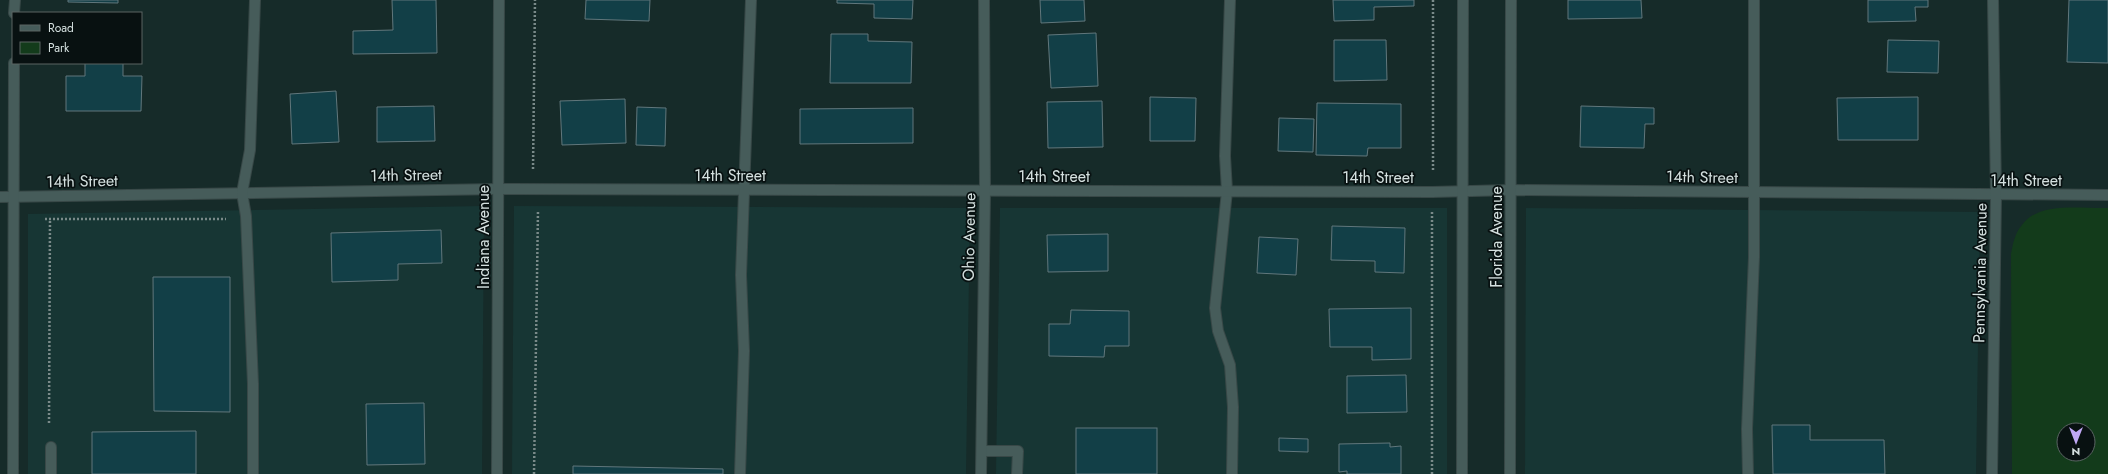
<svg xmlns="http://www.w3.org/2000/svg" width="2108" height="474" viewBox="0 0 2108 474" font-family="Jost,sans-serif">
<rect width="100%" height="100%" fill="#162b29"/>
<g fill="#173634">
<path d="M 484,206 L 482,474 L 28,474 L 28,214 Z"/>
<path d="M 514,206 L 970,208 L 966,474 L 512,474 Z"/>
<path d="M 1000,208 L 1447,208 L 1447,474 L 996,474 Z"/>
<path d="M 1526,208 L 1980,212 L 1976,474 L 1525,474 Z"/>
</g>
<path fill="#133b1b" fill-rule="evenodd" d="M 2108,208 L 2108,474 L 2012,474 L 2011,254 C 2013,243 2015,233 2022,225 C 2039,201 2082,209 2108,208 ZM 2064,430 L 2088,430 L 2088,454 L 2064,454 Z"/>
<g fill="#123f47" stroke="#61777c">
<path d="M 68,0 L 118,0 L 118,3 L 68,2 Z"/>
<path d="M 392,0 L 436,0 L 437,53 L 353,54 L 353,31 L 393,30 Z"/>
<path d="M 586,0 L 650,0 L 649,21 L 585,19 Z"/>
<path d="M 837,0 L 913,0 L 912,19 L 874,18 L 874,4 L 837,3 Z"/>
<path d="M 1040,0 L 1084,0 L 1085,21 L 1041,23 Z"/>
<path d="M 1333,0 L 1414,0 L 1414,6 L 1374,7 L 1374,20 L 1334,21 Z"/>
<path d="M 1568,0 L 1641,0 L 1642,18 L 1568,19 Z"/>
<path d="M 1868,0 L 1928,0 L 1928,7 L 1915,7 L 1916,21 L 1868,22 Z"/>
<path d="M 2069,0 L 2108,0 L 2108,63 L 2067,62 Z"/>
<path d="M 1096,33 L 1098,86 L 1051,88 L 1048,35 Z"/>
<path d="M 831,34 L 868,34 L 868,41 L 912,42 L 911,83 L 830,83 Z"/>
<path d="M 1334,40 L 1386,40 L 1387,80 L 1334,81 Z"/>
<path d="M 1888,40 L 1939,41 L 1938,73 L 1887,72 Z"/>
<path d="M 85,63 L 123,63 L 123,76 L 142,76 L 141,111 L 66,111 L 66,76 L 85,76 Z"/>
<path d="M 336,91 L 339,142 L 292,144 L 290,94 Z"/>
<path d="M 1150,97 L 1196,98 L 1195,141 L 1150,141 Z"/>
<path d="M 1918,97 L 1918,140 L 1838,140 L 1837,98 Z"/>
<path d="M 625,99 L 626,143 L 562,145 L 560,101 Z"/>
<path d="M 1102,101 L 1103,147 L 1048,148 L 1047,102 Z"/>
<path d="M 1317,103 L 1401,104 L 1401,148 L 1368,148 L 1367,156 L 1316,155 Z"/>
<path d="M 434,106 L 435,141 L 377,142 L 377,107 Z"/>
<path d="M 1581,106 L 1654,108 L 1654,124 L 1645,124 L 1644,148 L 1580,147 Z"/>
<path d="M 637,107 L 666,108 L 665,146 L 636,145 Z"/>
<path d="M 913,108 L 913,143 L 800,144 L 800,109 Z"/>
<path d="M 1279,118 L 1314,119 L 1313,152 L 1278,151 Z"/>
<path d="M 1332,226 L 1405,228 L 1404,273 L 1375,272 L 1375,261 L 1331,260 Z"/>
<path d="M 441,230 L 442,263 L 398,264 L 398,280 L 332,282 L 331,233 Z"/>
<path d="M 1108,234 L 1108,271 L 1048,272 L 1047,235 Z"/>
<path d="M 1259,237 L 1298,239 L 1296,275 L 1257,273 Z"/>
<path d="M 153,277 L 230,277 L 230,412 L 154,411 Z"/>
<path d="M 1411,308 L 1411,359 L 1372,360 L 1372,347 L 1330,347 L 1329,309 Z"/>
<path d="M 1071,310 L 1129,311 L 1129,346 L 1105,346 L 1104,357 L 1049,356 L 1049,324 L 1070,324 Z"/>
<path d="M 1406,375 L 1407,412 L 1347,413 L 1347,376 Z"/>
<path d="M 424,403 L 425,464 L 367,465 L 366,404 Z"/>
<path d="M 1772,425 L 1810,425 L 1810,440 L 1884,440 L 1885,474 L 1773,474 Z"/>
<rect x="1076" y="428" width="81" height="46"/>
<path d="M 196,431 L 196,474 L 92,474 L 92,432 Z"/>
<path d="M 1279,438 L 1308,439 L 1308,452 L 1279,451 Z"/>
<path d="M 1390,443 L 1390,447 L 1401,446 L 1401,474 L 1347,474 L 1347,471 L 1339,472 L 1339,444 Z"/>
<path d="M 573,466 L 723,469 L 723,474 L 573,474 Z"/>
</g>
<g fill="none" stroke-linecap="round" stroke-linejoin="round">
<g stroke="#384847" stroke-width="12">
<g id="minor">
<path d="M 1230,0 L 1225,156 L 1227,191 L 1215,308 L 1218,331 L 1230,365 L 1233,407 L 1232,474"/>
<path d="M 14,13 L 15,0"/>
<path d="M 0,197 L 499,189 L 1432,192 L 1511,190 L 2108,195"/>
<path d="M 51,447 L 51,474"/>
<path d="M 982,451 L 1018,451 L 1017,474"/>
<path d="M 13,474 L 14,63"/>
<path d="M 253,474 L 253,384 L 246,216 L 242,193 L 250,150 L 255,0"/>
<path d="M 497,474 L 499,0"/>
<path d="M 740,474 L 744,351 L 741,275 L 751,0"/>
<path d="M 981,474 L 985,191 L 984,0"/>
<path d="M 1462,474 L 1463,0"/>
<path d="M 1510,474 L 1511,0"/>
<path d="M 1748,474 L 1747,429 L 1754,257 L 1754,0"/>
<path d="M 1992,474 L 1996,195 L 1993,0"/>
</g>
</g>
<g stroke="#7a8a89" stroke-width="2.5" stroke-dasharray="2 2" stroke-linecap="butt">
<path d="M 1433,0 L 1433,171"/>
<path d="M 533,169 L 535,0"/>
<path d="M 1432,212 L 1432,474"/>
<path d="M 45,219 L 226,219"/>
<path d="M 49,423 L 50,219"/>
<path d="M 534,474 L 538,210"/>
</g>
<use href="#minor" stroke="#465c5a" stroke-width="10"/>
</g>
<g text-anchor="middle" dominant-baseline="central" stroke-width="3.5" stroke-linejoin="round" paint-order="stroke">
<g font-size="16" fill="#d4e0df" stroke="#081111">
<text transform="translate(406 175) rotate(-1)">14th Street</text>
<text x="730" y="175">14th Street</text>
<text x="1054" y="176">14th Street</text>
<text x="1378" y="177">14th Street</text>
<text transform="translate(1702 177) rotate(1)">14th Street</text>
<text x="2026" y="180">14th Street</text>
<text transform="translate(82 181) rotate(-1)">14th Street</text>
<text transform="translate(483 237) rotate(-90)">Indiana Avenue</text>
<text transform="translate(969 237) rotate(-89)">Ohio Avenue</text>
<text transform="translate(1496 237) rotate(-90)">Florida Avenue</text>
<text transform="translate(1980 273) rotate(-89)">Pennsylvania Avenue</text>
</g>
</g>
<rect x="12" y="12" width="130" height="52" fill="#081111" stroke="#5a6463"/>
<rect x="20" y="25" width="20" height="6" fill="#465c5a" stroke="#5a6463"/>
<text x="48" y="32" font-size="12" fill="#d4e0df">Road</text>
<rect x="20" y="42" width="20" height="12" fill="#133b1b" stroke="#5a6463"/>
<text x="48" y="52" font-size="12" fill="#d4e0df">Park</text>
<g transform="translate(2076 442) rotate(180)"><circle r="19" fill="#081111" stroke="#5a6463"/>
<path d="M0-3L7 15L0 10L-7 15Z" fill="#c0a8f4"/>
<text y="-6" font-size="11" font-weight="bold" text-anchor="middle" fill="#d4e0df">N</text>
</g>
</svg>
